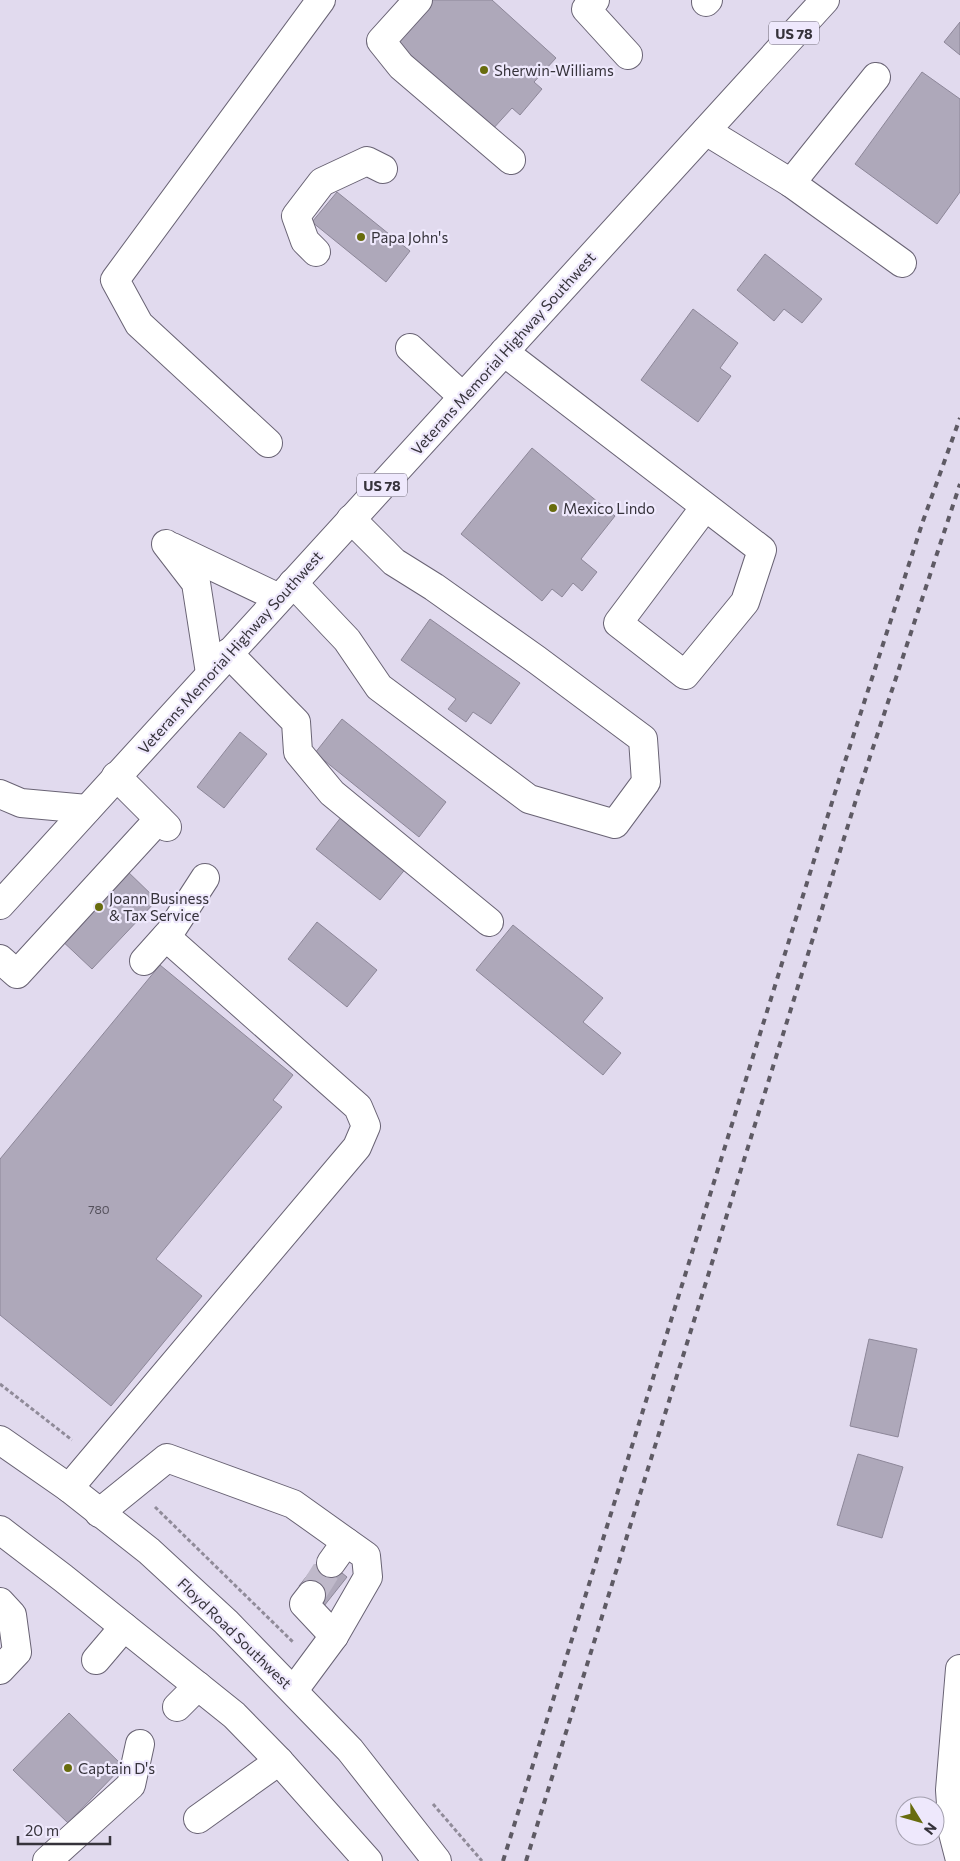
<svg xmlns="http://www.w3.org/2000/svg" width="960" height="1861" viewBox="0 0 960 1861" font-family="Commissioner,sans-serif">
<rect width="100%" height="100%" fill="#e1daee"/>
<g fill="#aea8ba" stroke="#8d8799">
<path d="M 429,0 L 492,0 L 556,58 L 534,82 L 542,89 L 520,115 L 512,108 L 491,131 L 391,42 Z"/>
<path d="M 960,22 L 960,55 L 944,42 Z"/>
<path d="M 922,72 L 960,99 L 960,192 L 937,224 L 855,164 Z"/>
<path d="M 337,192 L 410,251 L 386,282 L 312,222 Z"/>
<path d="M 765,254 L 822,299 L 802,323 L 784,309 L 774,321 L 737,290 Z"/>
<path d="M 693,309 L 738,343 L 720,368 L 731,376 L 698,422 L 641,380 Z"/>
<path d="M 532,448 L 615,516 L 581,559 L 597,572 L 582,591 L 573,583 L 562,597 L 552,589 L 542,601 L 461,534 Z"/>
<path d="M 430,619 L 520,683 L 491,724 L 473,712 L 466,722 L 448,709 L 456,699 L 401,660 Z"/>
<path d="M 342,719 L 446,802 L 419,837 L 315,753 Z"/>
<path d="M 240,732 L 267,754 L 224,808 L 197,787 Z"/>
<path d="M 342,816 L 407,867 L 380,900 L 316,849 Z"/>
<path d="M 124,868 L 157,900 L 92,969 L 58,937 Z"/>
<path d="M 317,922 L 377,970 L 347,1007 L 288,959 Z"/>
<path d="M 513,925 L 603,998 L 583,1022 L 621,1053 L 603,1075 L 476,970 Z"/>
<path d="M 160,965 L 293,1075 L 273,1100 L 282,1107 L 156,1259 L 202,1296 L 111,1406 L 0,1315 L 0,1159 Z"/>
<path d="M 869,1339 L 917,1349 L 898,1437 L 850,1426 Z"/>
<path d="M 858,1454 L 903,1467 L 882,1538 L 837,1525 Z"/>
<path d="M 322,1557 L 347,1577 L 324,1606 L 299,1586 Z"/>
<path d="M 69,1713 L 123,1766 L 68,1823 L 13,1770 Z"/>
</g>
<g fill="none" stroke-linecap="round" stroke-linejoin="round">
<path stroke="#bfb9ca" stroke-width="28" stroke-dasharray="28 14" stroke-linecap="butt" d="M 311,1595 L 331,1563"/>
<g stroke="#696374" stroke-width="30">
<g id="minor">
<path d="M 418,0 L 381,41 L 401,66 L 511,160"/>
<path d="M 595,0 L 586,9 L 628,55"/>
<path d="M 706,2 L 708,0"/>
<path d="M 706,131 L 791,183 L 876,77"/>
<path d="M 791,183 L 902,263"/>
<path d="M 316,252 L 305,241 L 296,216 L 322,182 L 367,161 L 383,169"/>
<path d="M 410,348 L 463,397"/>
<path d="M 504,352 L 762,550 L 745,602 L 685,675 L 618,623 L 705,507"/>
<path d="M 268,443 L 139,324 L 115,280 L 321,0"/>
<path d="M 166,544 L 196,583 L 210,673"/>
<path d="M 172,547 L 279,598"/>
<path d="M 293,583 L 347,640 L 379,687 L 529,799 L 615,824 L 646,782 L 643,739 L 537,660 L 434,587 L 394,562 L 351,519"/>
<path d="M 228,653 L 296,722 L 298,752 L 332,793 L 489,922"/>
<path d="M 116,776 L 167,827"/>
<path d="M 0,794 L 21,803 L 87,809"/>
<path d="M 0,959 L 17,974 L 159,819"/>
<path d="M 144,961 L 170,932 L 205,878"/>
<path d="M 69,1488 L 357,1147 L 366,1126 L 358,1107 L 166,937"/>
<path d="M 99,1513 L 167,1458 L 293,1504 L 366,1556 L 368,1577 L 334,1636 L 294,1690"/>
<path d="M 331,1563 L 346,1542"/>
<path d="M 311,1595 L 304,1604 L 334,1636"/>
<path d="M 0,1602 L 12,1615 L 17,1652 L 0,1670"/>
<path d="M 96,1660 L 124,1627"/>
<path d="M 960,1669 L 950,1790 L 953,1833 L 960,1860"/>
<path d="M 177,1707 L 198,1686"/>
<path d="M 198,1819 L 279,1761"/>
<path d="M 47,1861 L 131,1785 L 140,1744"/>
</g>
</g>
<g stroke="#696374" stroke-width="30">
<g id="major">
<path d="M 0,905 L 825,0"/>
<path d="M 0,1440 L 69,1488 L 149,1551 L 226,1622 L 350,1750 L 437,1861"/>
<path d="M 0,1530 L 63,1578 L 234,1715 L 279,1761 L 368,1861"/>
</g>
</g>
<g stroke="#908b99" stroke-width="3" stroke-dasharray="4 2.5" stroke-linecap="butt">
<path d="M 0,1384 L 72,1440"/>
<path d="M 155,1507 L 293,1642"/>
<path d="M 433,1804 L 482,1861"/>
</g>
<use href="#minor" stroke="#fff" stroke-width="28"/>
<use href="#major" stroke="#fff" stroke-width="28"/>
<g stroke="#5e5a64" stroke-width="4" stroke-dasharray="6 6" stroke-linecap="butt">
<path d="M 503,1861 L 838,783 L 923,521 L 960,418"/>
<path d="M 526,1861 L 859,790 L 960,484"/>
</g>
</g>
<g fill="#686c0e" stroke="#eee8fc" stroke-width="2">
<circle cx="484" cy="70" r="5"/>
<circle cx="361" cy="237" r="5"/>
<circle cx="553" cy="508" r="5"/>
<circle cx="99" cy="907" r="5"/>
<circle cx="68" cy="1768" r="5"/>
</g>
<g text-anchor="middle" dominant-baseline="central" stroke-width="4.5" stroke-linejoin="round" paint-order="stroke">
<g font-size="12" fill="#54505b">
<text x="99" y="1209">780</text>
</g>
<g fill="#eee8fc" stroke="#6d6975" stroke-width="1">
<rect x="769" y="21.5" width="50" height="23" rx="4"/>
<rect x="357" y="473.5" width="50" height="23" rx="4"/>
</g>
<g font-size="14" font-weight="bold" fill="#36333b">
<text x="794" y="33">US 78</text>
<text x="382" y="485">US 78</text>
</g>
<g font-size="15" fill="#36333b" stroke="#eee8fc" text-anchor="start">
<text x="494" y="70">Sherwin-Williams</text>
<text x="371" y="237">Papa John's</text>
<text x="563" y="508">Mexico Lindo</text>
<text x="109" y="898">Joann Business<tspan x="109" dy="17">&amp; Tax Service</tspan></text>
<text x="78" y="1768">Captain D's</text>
</g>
<g font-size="15" fill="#36333b" stroke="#eee8fc">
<text transform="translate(503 353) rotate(-48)">Veterans Memorial Highway Southwest</text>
<text transform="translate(230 652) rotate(-48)">Veterans Memorial Highway Southwest</text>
<text transform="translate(235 1633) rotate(44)">Floyd Road Southwest</text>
</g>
</g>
<g transform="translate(920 1821) rotate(127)"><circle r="24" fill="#eee8fc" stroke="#a4a0af"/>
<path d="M0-4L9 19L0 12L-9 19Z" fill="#686c0e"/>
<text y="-8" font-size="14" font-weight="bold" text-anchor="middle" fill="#36333b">N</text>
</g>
<path d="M18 1836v8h92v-8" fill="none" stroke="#36333b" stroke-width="2.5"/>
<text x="25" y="1836" font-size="15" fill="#36333b" stroke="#eee8fc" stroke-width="4" paint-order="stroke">20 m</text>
</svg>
